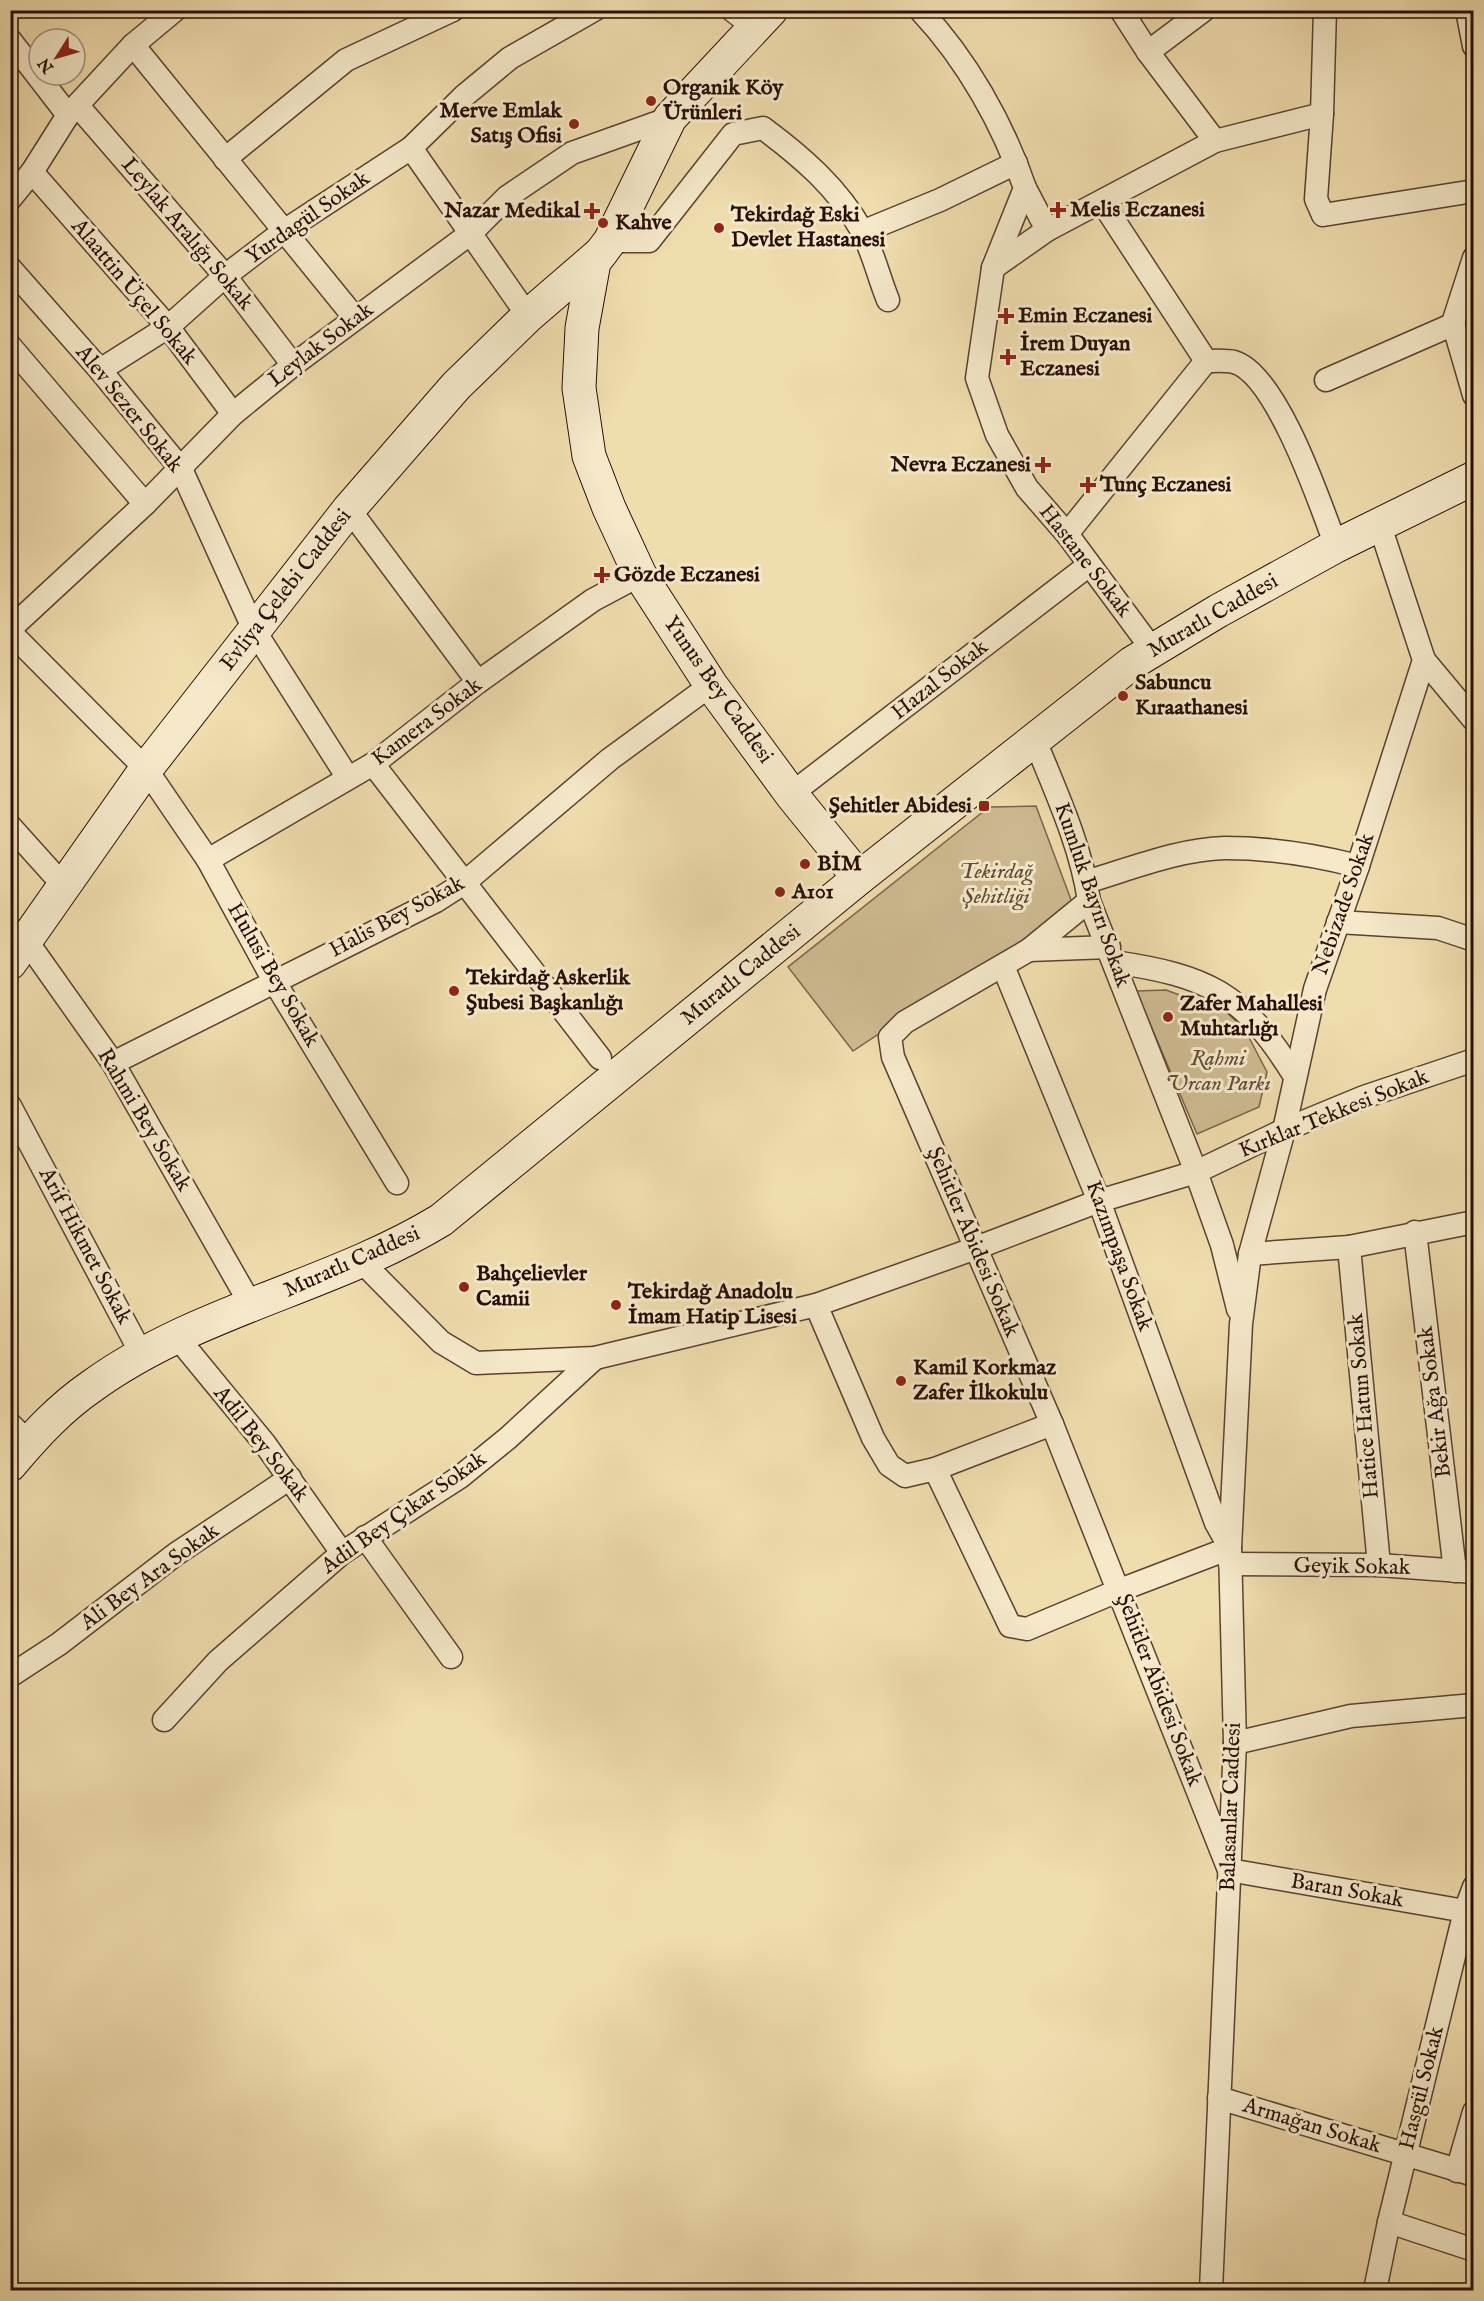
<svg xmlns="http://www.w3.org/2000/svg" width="1484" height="2301" viewBox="0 0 1484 2301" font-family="'IM FELL English',serif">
<rect width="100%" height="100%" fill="#f0ddae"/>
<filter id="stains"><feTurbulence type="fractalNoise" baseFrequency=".00333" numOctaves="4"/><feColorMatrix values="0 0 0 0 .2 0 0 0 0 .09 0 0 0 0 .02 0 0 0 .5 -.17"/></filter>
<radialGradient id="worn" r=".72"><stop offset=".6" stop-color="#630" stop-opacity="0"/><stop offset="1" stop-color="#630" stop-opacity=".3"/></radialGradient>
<g fill="#ceba91" stroke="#7a644c" stroke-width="1.5">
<path d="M 1036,806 L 1073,905 L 1046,931 L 948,988 L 853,1051 L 788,967 L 989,807 Z"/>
<path d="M 1166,990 L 1226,1012 L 1244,1028 L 1267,1072 L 1259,1107 L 1197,1134 L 1136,991 Z"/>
</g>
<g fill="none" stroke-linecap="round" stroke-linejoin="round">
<g stroke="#594230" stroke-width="25">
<g id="street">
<path d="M 732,10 L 755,28"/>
<path d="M 920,10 C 967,60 1003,124 1025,188 L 993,268"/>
<path d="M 1121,10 L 1148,52 L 1215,141"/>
<path d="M 1467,10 L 1474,46"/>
<path d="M 10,40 L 68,115"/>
<path d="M 133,45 L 355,318"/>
<path d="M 1148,52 L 1204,10"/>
<path d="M 78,106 L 225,276 L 293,365"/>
<path d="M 1322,114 L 1316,199 L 1323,215 L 1474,191"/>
<path d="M 411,148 L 528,316"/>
<path d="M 225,159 L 346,60 L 453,10"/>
<path d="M 32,172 L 168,327 L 233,414"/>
<path d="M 1025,188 L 1047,230"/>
<path d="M 10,199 L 32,172 L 68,115 L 133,45 L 175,10"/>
<path d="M 1102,202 L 1206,361 C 1214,361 1226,360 1234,362 C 1277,374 1321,506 1336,546"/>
<path d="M 862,232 L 940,200 L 1016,163"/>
<path d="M 610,241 L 649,241 L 733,134 L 763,128 C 802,157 838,188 862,231 C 873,252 879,278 888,300"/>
<path d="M 1474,258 L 1453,323 L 1474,395"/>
<path d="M 10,268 L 100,370 L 181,469 L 254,630 L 348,778"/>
<path d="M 10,346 L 145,504"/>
<path d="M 100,370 L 168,327 L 225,276 L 284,231 L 411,148 L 464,96 L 510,58 L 594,10"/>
<path d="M 1326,380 L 1454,324"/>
<path d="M 349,509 L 478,682"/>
<path d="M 1067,534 L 1206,361"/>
<path d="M 10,629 L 145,504 L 233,414 L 293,365 L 471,233 L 507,197 L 572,153 L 670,118"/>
<path d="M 10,632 L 146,769 L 208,860 L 274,981 L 397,1183"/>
<path d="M 1152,649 L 1067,534 L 1027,488 L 997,435 L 977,378 L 993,268 L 1047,230 L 1215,141 L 1322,114 L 1325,10"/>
<path d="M 1424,660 L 1474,720"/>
<path d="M 1034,738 C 1055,790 1081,845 1089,901 L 1196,1172 L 1222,1245 L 1238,1309"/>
<path d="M 373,764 L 600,1058"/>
<path d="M 791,794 L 1089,565"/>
<path d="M 10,826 L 63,885"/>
<path d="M 208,860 L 373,764 L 478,682 L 593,600 L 640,575"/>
<path d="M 1086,882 C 1130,869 1179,849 1225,848 C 1270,848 1315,855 1358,866"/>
<path d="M 1089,901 L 1029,950 L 905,1022 L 890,1037 L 893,1057 L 1052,1424 L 1229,1870 L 1465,1911"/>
<path d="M 1338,922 L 1438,928 L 1474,940"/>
<path d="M 26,940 L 113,1063 L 251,1305"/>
<path d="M 1029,950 L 1109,947"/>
<path d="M 1114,962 C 1208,976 1243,993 1294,1075"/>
<path d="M 113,1063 L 436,901 L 464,883 L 610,759 L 711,685"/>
<path d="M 10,1106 L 142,1355"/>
<path d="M 1415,1232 L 1455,1571"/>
<path d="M 1349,1247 L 1379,1565"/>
<path d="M 1250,1254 L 1349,1247 L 1474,1222"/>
<path d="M 360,1260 L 441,1342 L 476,1363 L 595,1358 L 816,1305 L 976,1248 L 1099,1201 L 1196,1172 L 1284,1130 L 1364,1097 L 1474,1060"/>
<path d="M 816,1305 L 873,1438 L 889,1465 L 905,1476 L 935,1469 L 1010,1626 L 1027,1629 L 1120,1590 L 1230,1548 L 1216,1523 L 1099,1201 L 1003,966"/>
<path d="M 177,1337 L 265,1444 L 342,1553"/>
<path d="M 10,1424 L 29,1443"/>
<path d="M 935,1469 L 1052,1424"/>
<path d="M 365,1537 L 451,1657"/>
<path d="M 1230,1564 L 1379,1565 L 1474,1572"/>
<path d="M 10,1676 L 59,1644 L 176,1554 L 290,1478"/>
<path d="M 164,1720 L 218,1661 L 342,1553 L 460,1477 L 508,1438 L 595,1358"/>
<path d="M 1235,1743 L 1351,1716 L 1474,1705"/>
<path d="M 1219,2098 L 1474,2175"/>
<path d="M 1457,2171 L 1474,2112"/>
<path d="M 1389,2222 L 1474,2250"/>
<path d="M 1211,2290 L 1235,1743 L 1230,1548 L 1241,1324 L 1250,1254 L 1284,1130 L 1315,989 L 1358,866 L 1424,660 L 1380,526"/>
<path d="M 1375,2290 L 1389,2222 L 1465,1911 L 1474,1887"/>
</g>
</g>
<g stroke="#270e06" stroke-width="35">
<g id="secondary">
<path d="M 771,10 L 670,118 L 610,241 L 594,262 L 582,328 L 579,388 L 589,456 L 609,508 L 640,575 L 711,685 L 791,794 L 859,878"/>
<path d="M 10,963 L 146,769 L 349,509 L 456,386 L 528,316 L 601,253"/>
<path d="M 10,1465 C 35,1435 60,1408 92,1386 C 197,1310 331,1287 441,1220 L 859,878 L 1132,663 L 1218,611 L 1336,546 L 1474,478"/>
</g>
</g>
<use href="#street" stroke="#f5e9ca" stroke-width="22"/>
<use href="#secondary" stroke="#f5e9ca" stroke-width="33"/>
</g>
<g fill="#8f2418" stroke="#f5e9ca" stroke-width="2">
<circle cx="651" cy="101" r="6"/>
<circle cx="574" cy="124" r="6"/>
<path d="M1055 201h6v6h6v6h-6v6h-6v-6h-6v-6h6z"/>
<path d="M589 202h6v6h6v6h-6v6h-6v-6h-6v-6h6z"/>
<circle cx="603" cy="223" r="6"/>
<circle cx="719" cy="228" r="6"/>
<path d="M1003 307h6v6h6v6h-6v6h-6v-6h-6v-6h6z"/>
<path d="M1005 348h6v6h6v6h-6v6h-6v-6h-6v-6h6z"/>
<path d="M1040 456h6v6h6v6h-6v6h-6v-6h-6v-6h6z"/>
<path d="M1085 476h6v6h6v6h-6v6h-6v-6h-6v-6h6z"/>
<path d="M599 566h6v6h6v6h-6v6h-6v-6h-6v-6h6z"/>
<circle cx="1123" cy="696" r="6"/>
<rect x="978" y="800" width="12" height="12" rx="3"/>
<circle cx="805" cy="864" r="6"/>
<circle cx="780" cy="892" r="6"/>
<circle cx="454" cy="991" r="6"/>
<circle cx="1168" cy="1017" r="6"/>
<circle cx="464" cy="1287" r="6"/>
<circle cx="616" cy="1305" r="6"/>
<circle cx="901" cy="1381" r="6"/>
</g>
<g text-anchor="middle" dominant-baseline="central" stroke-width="6" stroke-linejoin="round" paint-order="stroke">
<g font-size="22" font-weight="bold" fill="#270e06" stroke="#f5e9ca" text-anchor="start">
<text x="663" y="88">Organik Köy<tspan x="663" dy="25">Ürünleri</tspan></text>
<text x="562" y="111" text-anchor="end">Merve Emlak<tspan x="562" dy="25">Satış Ofisi</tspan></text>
<text x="1070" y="210">Melis Eczanesi</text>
<text x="580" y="211" text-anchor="end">Nazar Medikal</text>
<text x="731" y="215">Tekirdağ Eski<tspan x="731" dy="25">Devlet Hastanesi</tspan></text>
<text x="615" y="223">Kahve</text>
<text x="1018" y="316">Emin Eczanesi</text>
<text x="1020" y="344">İrem Duyan<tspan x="1020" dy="25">Eczanesi</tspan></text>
<text x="1031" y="465" text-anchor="end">Nevra Eczanesi</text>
<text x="1100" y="485">Tunç Eczanesi</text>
<text x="614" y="575">Gözde Eczanesi</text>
<text x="1135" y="683">Sabuncu<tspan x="1135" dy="25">Kıraathanesi</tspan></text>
<text x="972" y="806" text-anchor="end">Şehitler Abidesi</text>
<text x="817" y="864">BİM</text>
<text x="792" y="892">A101</text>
<text x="466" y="978">Tekirdağ Askerlik<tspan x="466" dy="25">Şubesi Başkanlığı</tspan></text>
<text x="1180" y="1004">Zafer Mahallesi<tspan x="1180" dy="25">Muhtarlığı</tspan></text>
<text x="476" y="1274">Bahçelievler<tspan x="476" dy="25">Camii</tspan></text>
<text x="628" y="1292">Tekirdağ Anadolu<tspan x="628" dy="25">İmam Hatip Lisesi</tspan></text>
<text x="913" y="1368">Kamil Korkmaz<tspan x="913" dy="25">Zafer İlkokulu</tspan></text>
</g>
<g font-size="22" fill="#270e06" stroke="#f5e9ca">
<text transform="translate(308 218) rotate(-35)">Yurdagül Sokak</text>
<text transform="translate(187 234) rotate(50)">Leylak Aralığı Sokak</text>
<text transform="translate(134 292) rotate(50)">Alaattin Üçel Sokak</text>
<text transform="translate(321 345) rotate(-37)">Leylak Sokak</text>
<text transform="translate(129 409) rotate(51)">Alev Sezer Sokak</text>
<text transform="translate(1085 561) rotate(52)">Hastane Sokak</text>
<text transform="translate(286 590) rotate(-52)">Evliya Çelebi Caddesi</text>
<text transform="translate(1213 616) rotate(-30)">Muratlı Caddesi</text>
<text transform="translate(940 680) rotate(-38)">Hazal Sokak</text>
<text transform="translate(718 690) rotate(55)">Yunus Bey Caddesi</text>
<text transform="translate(427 722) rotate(-37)">Kamera Sokak</text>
<text transform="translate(1092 895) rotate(71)">Kumluk Bayırı Sokak</text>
<text transform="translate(1344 904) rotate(-71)">Nebizade Sokak</text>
<text transform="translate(397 917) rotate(-28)">Halis Bey Sokak</text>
<text transform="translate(273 975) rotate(60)">Hulusi Bey Sokak</text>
<text transform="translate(741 975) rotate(-39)">Muratlı Caddesi</text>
<text transform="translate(1334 1114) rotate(-22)">Kırklar Tekkesi Sokak</text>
<text transform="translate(144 1120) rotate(59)">Rahmi Bey Sokak</text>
<text transform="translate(973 1242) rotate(67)">Şehitler Abidesi Sokak</text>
<text transform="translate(85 1246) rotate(62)">Arif Hikmet Sokak</text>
<text transform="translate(1119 1256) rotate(70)">Kazımpaşa Sokak</text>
<text transform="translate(352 1262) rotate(-24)">Muratlı Caddesi</text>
<text transform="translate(1435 1402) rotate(-97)">Bekir Ağa Sokak</text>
<text transform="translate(1364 1406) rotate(-95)">Hatice Hatun Sokak</text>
<text transform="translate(261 1444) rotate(52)">Adil Bey Sokak</text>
<text transform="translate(404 1513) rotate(-35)">Adil Bey Çıkar Sokak</text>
<text transform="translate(1352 1567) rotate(1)">Geyik Sokak</text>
<text transform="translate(150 1577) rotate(-36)">Ali Bey Ara Sokak</text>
<text transform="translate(1159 1690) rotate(69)">Şehitler Abidesi Sokak</text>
<text transform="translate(1231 1807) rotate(-88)">Balasanlar Caddesi</text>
<text transform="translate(1347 1891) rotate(10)">Baran Sokak</text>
<text transform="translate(1422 2088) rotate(-76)">Hasgül Sokak</text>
<text transform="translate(1312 2126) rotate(17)">Armağan Sokak</text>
</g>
<g font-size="22" font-style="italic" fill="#614a37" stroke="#f5e9ca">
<text x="996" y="872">Tekirdağ<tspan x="996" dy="25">Şehitliği</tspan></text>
<text x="1218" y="1059">Rahmi<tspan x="1218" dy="25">Urcan Parkı</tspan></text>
</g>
</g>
<rect width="1484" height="2301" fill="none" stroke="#f0ddae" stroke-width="36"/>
<rect x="12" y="12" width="1460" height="2277" fill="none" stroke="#270e06" stroke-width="3"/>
<rect x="18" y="18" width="1448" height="2265" fill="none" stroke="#270e06" stroke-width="1.5"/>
<g transform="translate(57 57) rotate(233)"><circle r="28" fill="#f5e9ca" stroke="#a3917c" stroke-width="1.5"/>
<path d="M0-4.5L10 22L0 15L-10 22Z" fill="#8f2418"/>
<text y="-9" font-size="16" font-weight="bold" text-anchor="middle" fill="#270e06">N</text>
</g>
<rect width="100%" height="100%" filter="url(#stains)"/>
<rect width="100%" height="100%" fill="url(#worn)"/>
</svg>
